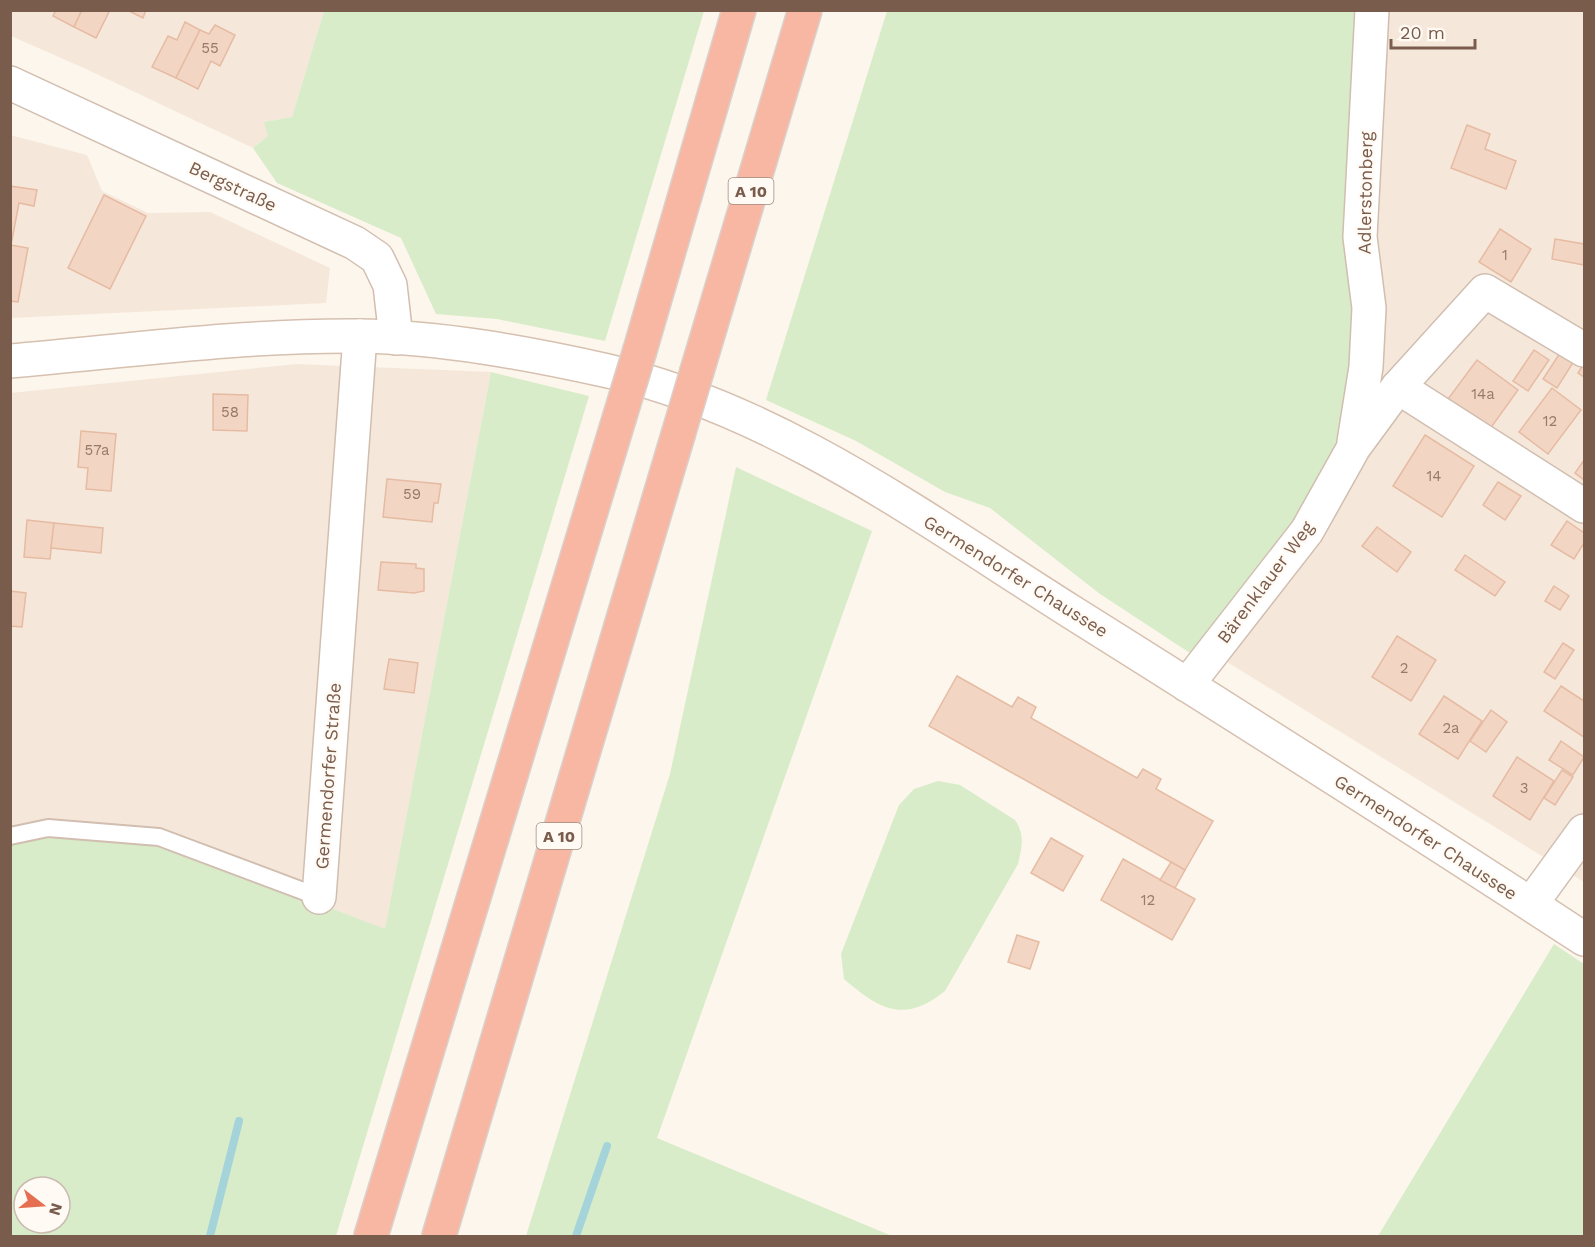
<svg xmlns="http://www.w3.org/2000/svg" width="1595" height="1247" viewBox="0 0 1595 1247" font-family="'Work Sans',sans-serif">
<rect width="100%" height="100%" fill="#fdf6ec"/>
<g fill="#f5e8da">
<path d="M 11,11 L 324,11 L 292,117 L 265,122 L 268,136 L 253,148 L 86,69 L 11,36 Z"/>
<path d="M 1380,11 L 1584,11 L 1584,882 L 1227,662 L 1314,544 L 1369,246 Z"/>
<path d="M 10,135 L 87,155 L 102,191 L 148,213 L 210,212 L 330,268 L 326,303 L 11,318 Z"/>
<path d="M 297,364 L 491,372 L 385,930 L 157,841 L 11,842 L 10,393 Z"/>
</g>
<g fill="#d8ecc9" fill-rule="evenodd">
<path d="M 324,11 L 704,11 L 605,341 L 497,319 L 436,314 L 401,238 L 277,183 L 253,148 L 268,136 L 264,122 L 292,117 Z"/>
<path d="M 887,11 L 1380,11 L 1369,246 L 1383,297 L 1383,430 L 1314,544 L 1227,662 L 1193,655 L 1100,594 L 990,508 L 945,492 L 856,441 L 766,400 Z"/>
<path d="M 491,372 L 589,396 L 336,1236 L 11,1236 L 10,842 L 52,832 L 157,841 L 385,929 ZM 24,1187 L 60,1187 L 60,1223 L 24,1223 Z"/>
<path d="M 736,467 L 872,531 L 657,1138 L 892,1236 L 526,1236 L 670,774 Z"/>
<path d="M 938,781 L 960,785 L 1015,820 C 1025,835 1022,847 1018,864 L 945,991 C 905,1023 881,1011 844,979 L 841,954 L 899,805 L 914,789 Z"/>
<path d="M 1554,944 L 1584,964 L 1584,1236 L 1378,1236 Z"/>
</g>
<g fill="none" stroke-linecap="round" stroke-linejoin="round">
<g stroke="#a5d3da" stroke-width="8">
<path d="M 210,1236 L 239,1121"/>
<path d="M 576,1236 L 607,1146"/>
</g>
</g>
<g fill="#f3d5c3" stroke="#e6bba3" stroke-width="1.5">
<path d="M 56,10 L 82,10 L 74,27 L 53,16 Z"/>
<path d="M 82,10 L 110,10 L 96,38 L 74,27 Z"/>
<path d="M 127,10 L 146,10 L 143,18 Z"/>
<path d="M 185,22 L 200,30 L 176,78 L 152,67 L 168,36 L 177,40 Z"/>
<path d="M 215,25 L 235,35 L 220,66 L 211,61 L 198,89 L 176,78 L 200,30 L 209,34 Z"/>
<path d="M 1467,125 L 1490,134 L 1485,149 L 1516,161 L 1506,189 L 1451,168 Z"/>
<path d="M 10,186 L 37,190 L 34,206 L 19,203 L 10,250 Z"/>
<path d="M 104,195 L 146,216 L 110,289 L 68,268 Z"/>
<path d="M 1500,229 L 1531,249 L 1511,282 L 1479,262 Z"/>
<path d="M 1555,239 L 1584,244 L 1584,265 L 1552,259 Z"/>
<path d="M 11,245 L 28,248 L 18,302 L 10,301 Z"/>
<path d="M 1534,350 L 1549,360 L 1528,391 L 1513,381 Z"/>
<path d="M 1560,353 L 1574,361 L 1557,388 L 1543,379 Z"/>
<path d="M 1477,360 L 1518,390 L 1490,429 L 1448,399 Z"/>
<path d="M 1584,363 L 1584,377 L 1578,373 Z"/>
<path d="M 1552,388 L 1581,410 L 1548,454 L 1519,432 Z"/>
<path d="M 213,394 L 248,395 L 247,431 L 213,430 Z"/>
<path d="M 81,431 L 116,434 L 111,491 L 86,489 L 88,468 L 78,467 Z"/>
<path d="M 1425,435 L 1474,466 L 1442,517 L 1393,486 Z"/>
<path d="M 1584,460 L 1584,480 L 1575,473 Z"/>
<path d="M 387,479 L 441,484 L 438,503 L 434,503 L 432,522 L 383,517 Z"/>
<path d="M 1498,482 L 1521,496 L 1505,520 L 1483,505 Z"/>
<path d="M 27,520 L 54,523 L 50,559 L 24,557 Z"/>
<path d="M 1567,521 L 1584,533 L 1584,543 L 1574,559 L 1551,545 Z"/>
<path d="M 54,523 L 103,528 L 101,553 L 51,548 Z"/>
<path d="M 1377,527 L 1411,552 L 1397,572 L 1362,546 Z"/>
<path d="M 1465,555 L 1505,582 L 1495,596 L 1455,570 Z"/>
<path d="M 381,562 L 416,564 L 416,568 L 424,569 L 424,591 L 414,593 L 378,590 Z"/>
<path d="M 1554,586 L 1569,596 L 1560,610 L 1545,601 Z"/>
<path d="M 10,591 L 26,593 L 22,627 L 10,626 Z"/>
<path d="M 1397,636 L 1436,660 L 1411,701 L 1372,677 Z"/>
<path d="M 1563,643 L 1574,650 L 1555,679 L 1544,672 Z"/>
<path d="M 389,659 L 418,663 L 414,693 L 384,689 Z"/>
<path d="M 957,676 L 1012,707 L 1018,697 L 1036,707 L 1031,718 L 1137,778 L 1143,769 L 1161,779 L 1156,789 L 1213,821 L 1185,870 L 929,726 Z"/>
<path d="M 1561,686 L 1584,701 L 1584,737 L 1544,711 Z"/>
<path d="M 1444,696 L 1482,721 L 1458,759 L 1419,734 Z"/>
<path d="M 1491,710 L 1507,722 L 1486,752 L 1470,741 Z"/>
<path d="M 1561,741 L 1584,757 L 1573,775 L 1549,760 Z"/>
<path d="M 1517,757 L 1554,781 L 1530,820 L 1493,796 Z"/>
<path d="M 1562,770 L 1573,777 L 1555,805 L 1544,798 Z"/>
<path d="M 1051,838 L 1083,856 L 1063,891 L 1031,873 Z"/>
<path d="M 1123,859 L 1195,899 L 1172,940 L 1101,900 Z"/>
<path d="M 1171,862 L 1185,870 L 1175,888 L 1160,880 Z"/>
<path d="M 1017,935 L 1039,942 L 1030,969 L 1008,962 Z"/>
</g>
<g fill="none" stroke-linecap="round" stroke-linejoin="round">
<g stroke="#d1beb0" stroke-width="20">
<path id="service" d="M 10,836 L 48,828 L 159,837 L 319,897"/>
</g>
<g stroke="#d1beb0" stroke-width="36">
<g id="minor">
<path d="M 1398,387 L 1584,506"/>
<path d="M 1354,442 L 1366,367 L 1369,308 L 1360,237 L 1372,10"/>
<path d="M 1187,685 L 1307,531 L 1354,447 L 1398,387 L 1485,291 L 1584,350"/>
<path d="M 319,897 L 360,336"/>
<path d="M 1531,904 L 1584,831"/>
</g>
</g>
<g stroke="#d1beb0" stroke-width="36">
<path id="tertiary" d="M 10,83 L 355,243 L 377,258 L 390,285 L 396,338"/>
</g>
<g stroke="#d6c0b0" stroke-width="36">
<path id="secondary" d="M 10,361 C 126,351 242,335 358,336 C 441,337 527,353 608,371 C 777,410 926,520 1070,611 C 1242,719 1414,828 1584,939"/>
</g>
<g stroke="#dad1cd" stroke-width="36">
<g id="motorway">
<path d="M 640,350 L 739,10"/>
<path d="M 697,371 L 805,10"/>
<path d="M 371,1236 L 619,419"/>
<path d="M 439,1236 L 678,435"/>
</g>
</g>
<use href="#service" stroke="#fff" stroke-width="16"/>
<use href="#minor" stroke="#fff" stroke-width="33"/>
<use href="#tertiary" stroke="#fff" stroke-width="33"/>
<use href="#secondary" stroke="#fff" stroke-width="33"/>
<use href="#motorway" stroke="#f7b7a3" stroke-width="33"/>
<g stroke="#dad1cd" stroke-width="36" stroke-linecap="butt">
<g id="motorway-bridge">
<path d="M 619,419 L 640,350"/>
<path d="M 678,435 L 697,371"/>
</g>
</g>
<use href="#motorway-bridge" stroke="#f7b7a3" stroke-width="33"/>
</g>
<g text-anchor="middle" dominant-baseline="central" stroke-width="4.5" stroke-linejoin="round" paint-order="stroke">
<g font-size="15" fill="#987a6a">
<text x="210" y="48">55</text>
<text x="1505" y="255">1</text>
<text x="1483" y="394">14a</text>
<text x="230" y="412">58</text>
<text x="1550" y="421">12</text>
<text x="97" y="450">57a</text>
<text x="1434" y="476">14</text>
<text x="412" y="494">59</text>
<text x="1404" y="668">2</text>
<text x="1451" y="728">2a</text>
<text x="1524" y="788">3</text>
<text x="1148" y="900">12</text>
</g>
<g fill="#fffaf3" stroke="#a28b7f" stroke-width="1.5">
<rect x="728.5" y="178" width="45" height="26" rx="4.5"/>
<rect x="536.5" y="823" width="45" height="26" rx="4.5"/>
</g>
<g font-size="16" font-weight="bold" fill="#7a5c4d">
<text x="751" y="191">A 10</text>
<text x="559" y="836">A 10</text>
</g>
<g font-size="18" fill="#7a5c4d" stroke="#fffaf3">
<text transform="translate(233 186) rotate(25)">Bergstraße</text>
<text transform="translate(1365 193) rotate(-89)">Adlerstonberg</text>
<text transform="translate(1016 576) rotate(32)">Germendorfer Chaussee</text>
<text transform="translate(1265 582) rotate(-53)">Bärenklauer Weg</text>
<text transform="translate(328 776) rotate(-86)">Germendorfer Straße</text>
<text transform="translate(1426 837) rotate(33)">Germendorfer Chaussee</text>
</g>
</g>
<rect width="1595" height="1247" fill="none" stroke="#7a5c4d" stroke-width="24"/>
<g transform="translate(42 1205) rotate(107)"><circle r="28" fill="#fffaf3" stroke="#cabbb1" stroke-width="1.5"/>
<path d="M0-4.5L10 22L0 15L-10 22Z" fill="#e76f51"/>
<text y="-9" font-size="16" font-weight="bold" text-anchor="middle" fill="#7a5c4d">N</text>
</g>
<path d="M1391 39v9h84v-9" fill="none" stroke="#7a5c4d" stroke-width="3"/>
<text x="1400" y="39" font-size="18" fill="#7a5c4d" stroke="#fffaf3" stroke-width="4.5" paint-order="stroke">20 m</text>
</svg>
